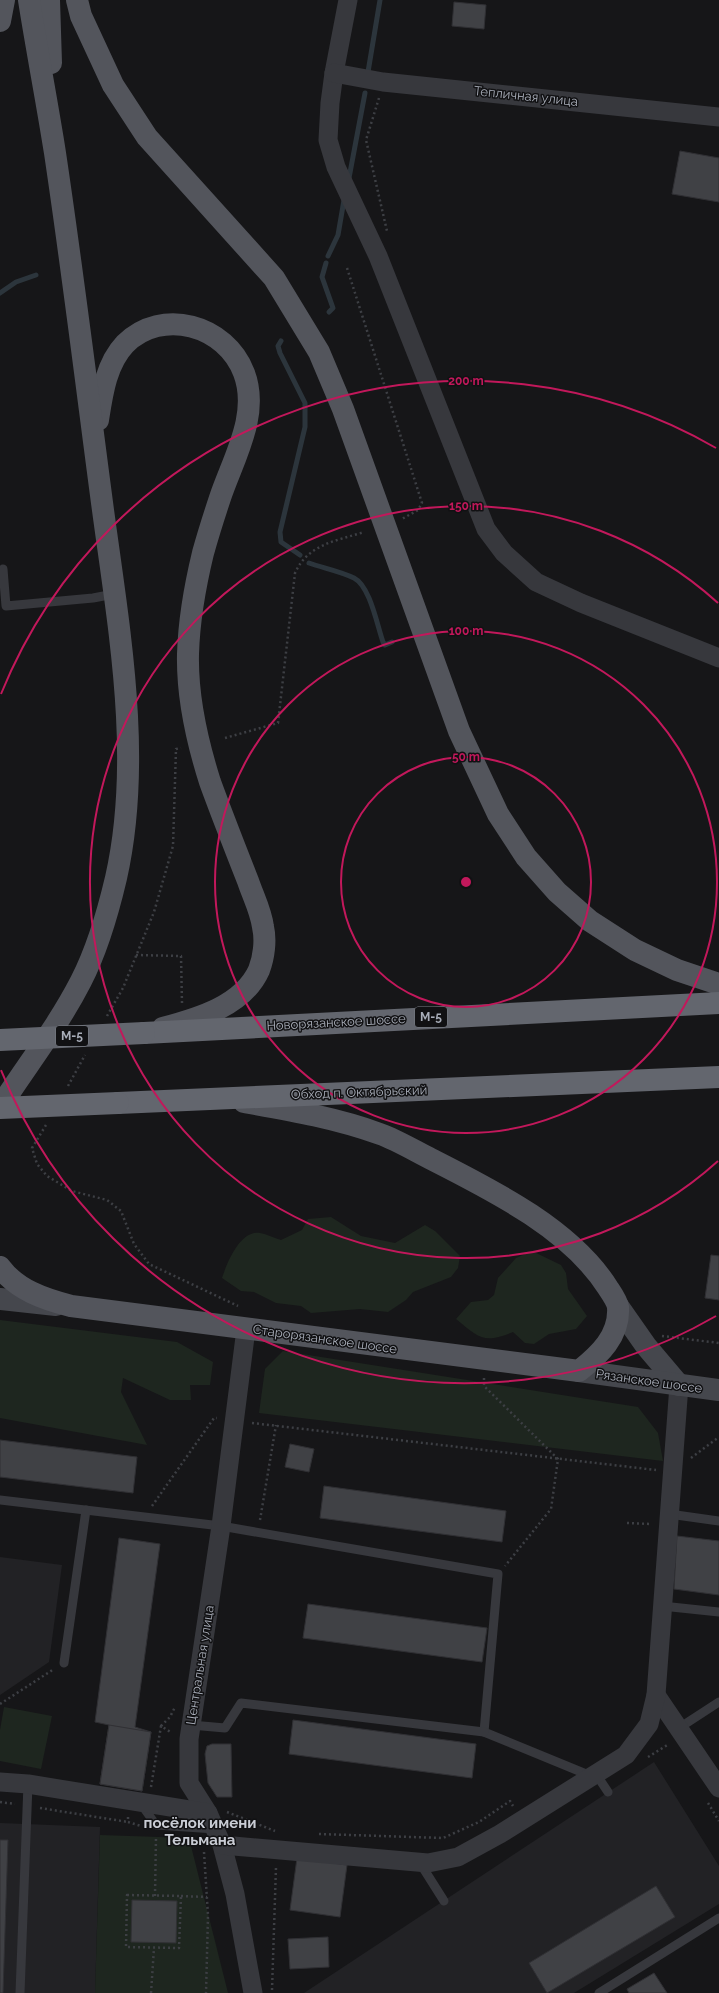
<svg xmlns="http://www.w3.org/2000/svg" width="719" height="1993" viewBox="0 0 719 1993" font-family="Raleway,sans-serif">
<rect width="100%" height="100%" fill="#161618"/>
<g fill="#222225">
<path d="M 0,1557 L 62,1565 L 49,1662 L 0,1695 Z"/>
<path d="M 654,1762 L 719,1866 L 719,1904 L 574,1993 L 304,1993 Z"/>
<path d="M 0,1823 L 100,1827 L 95,1993 L 0,1993 Z"/>
</g>
<g fill="#1e261f">
<path d="M 331,1217 L 361,1236 L 395,1243 L 425,1225 L 435,1231 L 460,1256 L 458,1268 L 451,1277 L 413,1292 L 406,1300 L 388,1312 L 360,1309 L 311,1313 L 301,1306 L 276,1303 L 254,1292 L 241,1291 L 222,1278 C 227,1263 240,1230 260,1233 C 267,1234 274,1238 281,1240 L 302,1230 L 308,1219 Z"/>
<path d="M 532,1251 L 561,1265 L 566,1273 L 568,1289 L 587,1316 L 576,1329 L 549,1334 L 534,1344 L 525,1343 L 513,1332 C 484,1344 479,1338 456,1319 L 471,1302 L 488,1300 L 494,1295 L 498,1278 L 516,1258 Z"/>
<path d="M 0,1320 L 177,1342 L 213,1362 L 210,1385 L 190,1385 L 191,1400 L 170,1400 L 123,1378 L 121,1392 L 147,1445 L 0,1418 Z"/>
<path d="M 283,1351 L 638,1407 L 658,1433 L 663,1461 L 259,1413 L 265,1369 Z"/>
<path d="M 4,1707 L 52,1716 L 41,1769 L 0,1761 L 0,1730 Z"/>
<path d="M 100,1835 L 189,1838 L 228,1993 L 95,1993 Z"/>
</g>
<g fill="none" stroke-linecap="round" stroke-linejoin="round">
<g stroke="#2c353c" stroke-width="5">
<path d="M 368,72 L 380,0"/>
<path d="M 349,178 L 365,93"/>
<path d="M 328,256 L 338,235 L 344,200"/>
<path d="M 326,263 L 322,277 L 333,308 L 329,312"/>
<path d="M 0,293 L 16,282 L 36,275"/>
<path d="M 281,341 L 278,346 L 280,353 L 305,403 L 305,427 L 280,532 L 281,542 L 300,555"/>
<path d="M 309,563 C 323,568 340,571 354,578 C 370,586 377,625 383,642 L 385,645 L 392,642"/>
</g>
</g>
<g fill="#404145" stroke="#303034">
<path d="M 454,2 L 486,5 L 484,29 L 452,26 Z"/>
<path d="M 680,151 L 719,158 L 719,202 L 672,194 Z"/>
<path d="M 711,1255 L 719,1256 L 719,1300 L 705,1298 Z"/>
<path d="M 0,1440 L 137,1457 L 133,1493 L 0,1477 Z"/>
<path d="M 290,1444 L 314,1449 L 309,1472 L 285,1467 Z"/>
<path d="M 324,1486 L 506,1511 L 502,1542 L 320,1518 Z"/>
<path d="M 677,1536 L 719,1541 L 719,1595 L 674,1589 Z"/>
<path d="M 119,1538 L 160,1544 L 135,1727 L 151,1732 L 142,1791 L 100,1784 L 109,1725 L 95,1722 Z"/>
<path d="M 308,1604 L 487,1628 L 482,1662 L 303,1638 Z"/>
<path d="M 293,1720 L 476,1744 L 472,1778 L 289,1754 Z"/>
<path d="M 109,1725 L 151,1732 L 142,1791 L 100,1784 Z"/>
<path d="M 212,1744 L 231,1744 L 232,1797 L 217,1797 L 208,1783 L 205,1754 L 207,1746 Z"/>
<path d="M 0,1840 L 8,1840 L 3,1993 L 0,1993 Z"/>
<path d="M 297,1858 L 347,1865 L 340,1917 L 290,1910 Z"/>
<path d="M 656,1886 L 675,1917 L 547,1993 L 529,1963 Z"/>
<path d="M 132,1900 L 177,1901 L 176,1943 L 131,1942 Z"/>
<path d="M 328,1937 L 329,1967 L 290,1969 L 288,1939 Z"/>
<path d="M 654,1973 L 667,1993 L 629,1993 L 627,1989 Z"/>
</g>
<g fill="none" stroke-linecap="round" stroke-linejoin="round">
<g stroke="#3d3f44" stroke-width="2.5" stroke-dasharray="2 3" stroke-linecap="butt">
<path d="M 379,98 L 366,140 L 387,231"/>
<path d="M 347,268 L 422,503 L 418,510 L 402,519"/>
<path d="M 225,738 L 278,723 L 295,573 C 308,544 336,541 364,532"/>
<path d="M 136,955 L 181,956 L 182,1003"/>
<path d="M 107,1016 L 123,988 L 154,912 L 173,846 L 176,749 L 181,748"/>
<path d="M 68,1086 L 85,1055"/>
<path d="M 46,1125 L 32,1148 L 37,1164 L 47,1176 L 72,1191 L 107,1200 L 121,1211 L 134,1244 L 149,1264 L 238,1306"/>
<path d="M 662,1336 L 719,1343"/>
<path d="M 484,1378 L 484,1386 L 558,1459 L 551,1509 L 505,1566"/>
<path d="M 252,1423 L 656,1470"/>
<path d="M 691,1458 L 719,1437"/>
<path d="M 152,1506 L 214,1418 L 217,1418"/>
<path d="M 260,1520 L 276,1425"/>
<path d="M 627,1523 L 651,1524"/>
<path d="M 0,1704 L 54,1669"/>
<path d="M 161,1726 L 170,1717 L 175,1707"/>
<path d="M 648,1757 L 669,1744"/>
<path d="M 151,1787 L 161,1726 L 172,1733"/>
<path d="M 0,1802 L 15,1804"/>
<path d="M 708,1803 L 719,1821"/>
<path d="M 40,1808 L 128,1822"/>
<path d="M 227,1812 L 275,1831"/>
<path d="M 128,1817 L 128,1822 L 141,1826"/>
<path d="M 319,1834 L 443,1838 L 479,1822 L 510,1801 L 513,1806"/>
<path d="M 204,1852 L 208,1915 L 206,1993"/>
<path d="M 127,1895 L 181,1896 L 179,1948 L 126,1947 Z"/>
<path d="M 155,1896 L 156,1837"/>
<path d="M 181,1896 L 207,1897"/>
<path d="M 272,1990 L 276,1867"/>
<path d="M 151,1993 L 154,1948"/>
</g>
<g stroke="#37383d" stroke-width="9">
<path d="M 3,569 L 6,606 L 93,598 L 114,594"/>
<path d="M 0,1500 L 221,1526 L 498,1574 L 484,1732 L 591,1776"/>
<path d="M 669,1514 L 719,1521"/>
<path d="M 662,1606 L 719,1612"/>
<path d="M 64,1663 L 86,1510"/>
<path d="M 191,1725 L 225,1728 L 241,1703 L 484,1732"/>
<path d="M 679,1728 L 719,1702"/>
<path d="M 596,1774 L 608,1792"/>
<path d="M 141,1804 L 156,1825 L 215,1829"/>
<path d="M 420,1863 L 444,1901"/>
<path d="M 20,1993 L 28,1784"/>
<path d="M 599,1993 L 719,1918"/>
</g>
<g stroke="#37383d" stroke-width="19">
<path d="M 348,0 L 334,73 L 330,103 L 328,140 L 336,167 L 378,256 L 486,529 L 504,553 L 536,582 L 581,603 L 719,658"/>
<path d="M 334,73 L 383,82 L 719,117"/>
<path d="M 246,1329 L 221,1526 L 189,1739 L 189,1783 L 208,1813 L 222,1845 L 235,1894 L 253,1993"/>
<path d="M 656,1695 L 719,1788"/>
<path d="M 0,1782 L 28,1784 L 208,1813"/>
<path d="M 222,1845 L 428,1863 L 458,1857 L 500,1834 L 626,1755 L 649,1724 L 656,1695 L 679,1385"/>
</g>
<g stroke="#45474d" stroke-width="22">
<path d="M 0,1299 L 56,1305"/>
<path d="M 618,1306 L 646,1346 L 679,1385"/>
<path d="M 579,1371 L 719,1390"/>
</g>
<g stroke="#53555c" stroke-width="22">
<path d="M 49,0 L 51,63"/>
<path d="M 77,0 L 81,16 L 113,85 L 147,137 L 274,278 L 319,352 L 343,409 L 459,731 L 498,814 L 526,857 L 557,892 L 590,921 L 635,950 L 677,970 L 719,984"/>
<path d="M 0,21 L 4,0"/>
<path d="M 98,420 C 102,394 106,364 125,344 C 162,307 226,325 244,373 C 260,415 233,459 220,498 C 214,516 208,535 203,553 C 195,586 189,620 188,654 C 187,697 197,741 210,782 C 222,815 235,848 248,881 C 253,896 261,911 263,927 C 266,940 264,957 259,970 C 243,1006 197,1019 163,1028"/>
<path d="M 0,1107 C 27,1065 58,1026 81,981 C 97,950 108,912 116,878 C 144,754 117,619 101,495 C 86,381 72,267 55,153 C 47,102 37,51 29,0"/>
<path d="M 0,1267 C 17,1290 44,1299 71,1306 L 579,1371 C 599,1355 620,1336 618,1307 C 617,1301 612,1294 608,1288 C 571,1229 492,1190 431,1159 C 415,1151 397,1140 380,1134 C 336,1118 289,1110 244,1102"/>
</g>
<g stroke="#63666e" stroke-width="22">
<path d="M 144,1033 L 719,1003"/>
<path d="M 118,1103 L 719,1077"/>
</g>
<g stroke="#63666e" stroke-width="22">
<path d="M 0,1040 L 144,1033"/>
<path d="M 0,1108 L 118,1103"/>
</g>
</g>
<g fill="none" stroke="#c2185b" stroke-width="2">
<circle cx="466" cy="882" r="125"/>
<circle cx="466" cy="882" r="251"/>
<path d="M718 1161A376 376 0 1 1 718 603"/>
<path d="M716 1316A501 501 0 0 1 1 1070M1 694A501 501 0 0 1 716 448"/>
</g>
<g text-anchor="middle" dominant-baseline="central" stroke-width="3" stroke-linejoin="round" paint-order="stroke">
<g fill="#111113" stroke="#7b7e86" stroke-width="1">
<rect x="415" y="1007" width="32" height="20" rx="3"/>
<rect x="56" y="1026" width="32" height="20" rx="3"/>
</g>
<g font-size="12" font-weight="bold" fill="#a8adb8">
<text x="431" y="1017">М-5</text>
<text x="72" y="1036">М-5</text>
</g>
<g font-size="13" fill="#a8adb8" stroke="#111113">
<text transform="translate(526 96) rotate(6)">Тепличная улица</text>
<text transform="translate(336 1022) rotate(-3)">Новорязанское шоссе</text>
<text transform="translate(359 1092) rotate(-2)">Обход п. Октябрьский</text>
<text transform="translate(325 1339) rotate(8)">Старорязанское шоссе</text>
<text transform="translate(649 1381) rotate(8)">Рязанское шоссе</text>
<text transform="translate(200 1665) rotate(-81)">Центральная улица</text>
</g>
<g font-size="15" font-weight="bold" fill="#c9ccd4" stroke="#111113">
<text x="200" y="1823">посёлок имени<tspan x="200" dy="17">Тельмана</tspan></text>
</g>
</g>
<circle cx="466" cy="882" r="6" fill="#c2185b" stroke="#111113" stroke-width="2"/>
<g font-size="12" text-anchor="middle" font-weight="bold" fill="#c2185b" stroke="#111113" stroke-width="3" stroke-linejoin="round" paint-order="stroke">
<text x="466" y="385">200 m</text>
<text x="466" y="510">150 m</text>
<text x="466" y="635">100 m</text>
<text x="466" y="761">50 m</text>
</g>
</svg>
